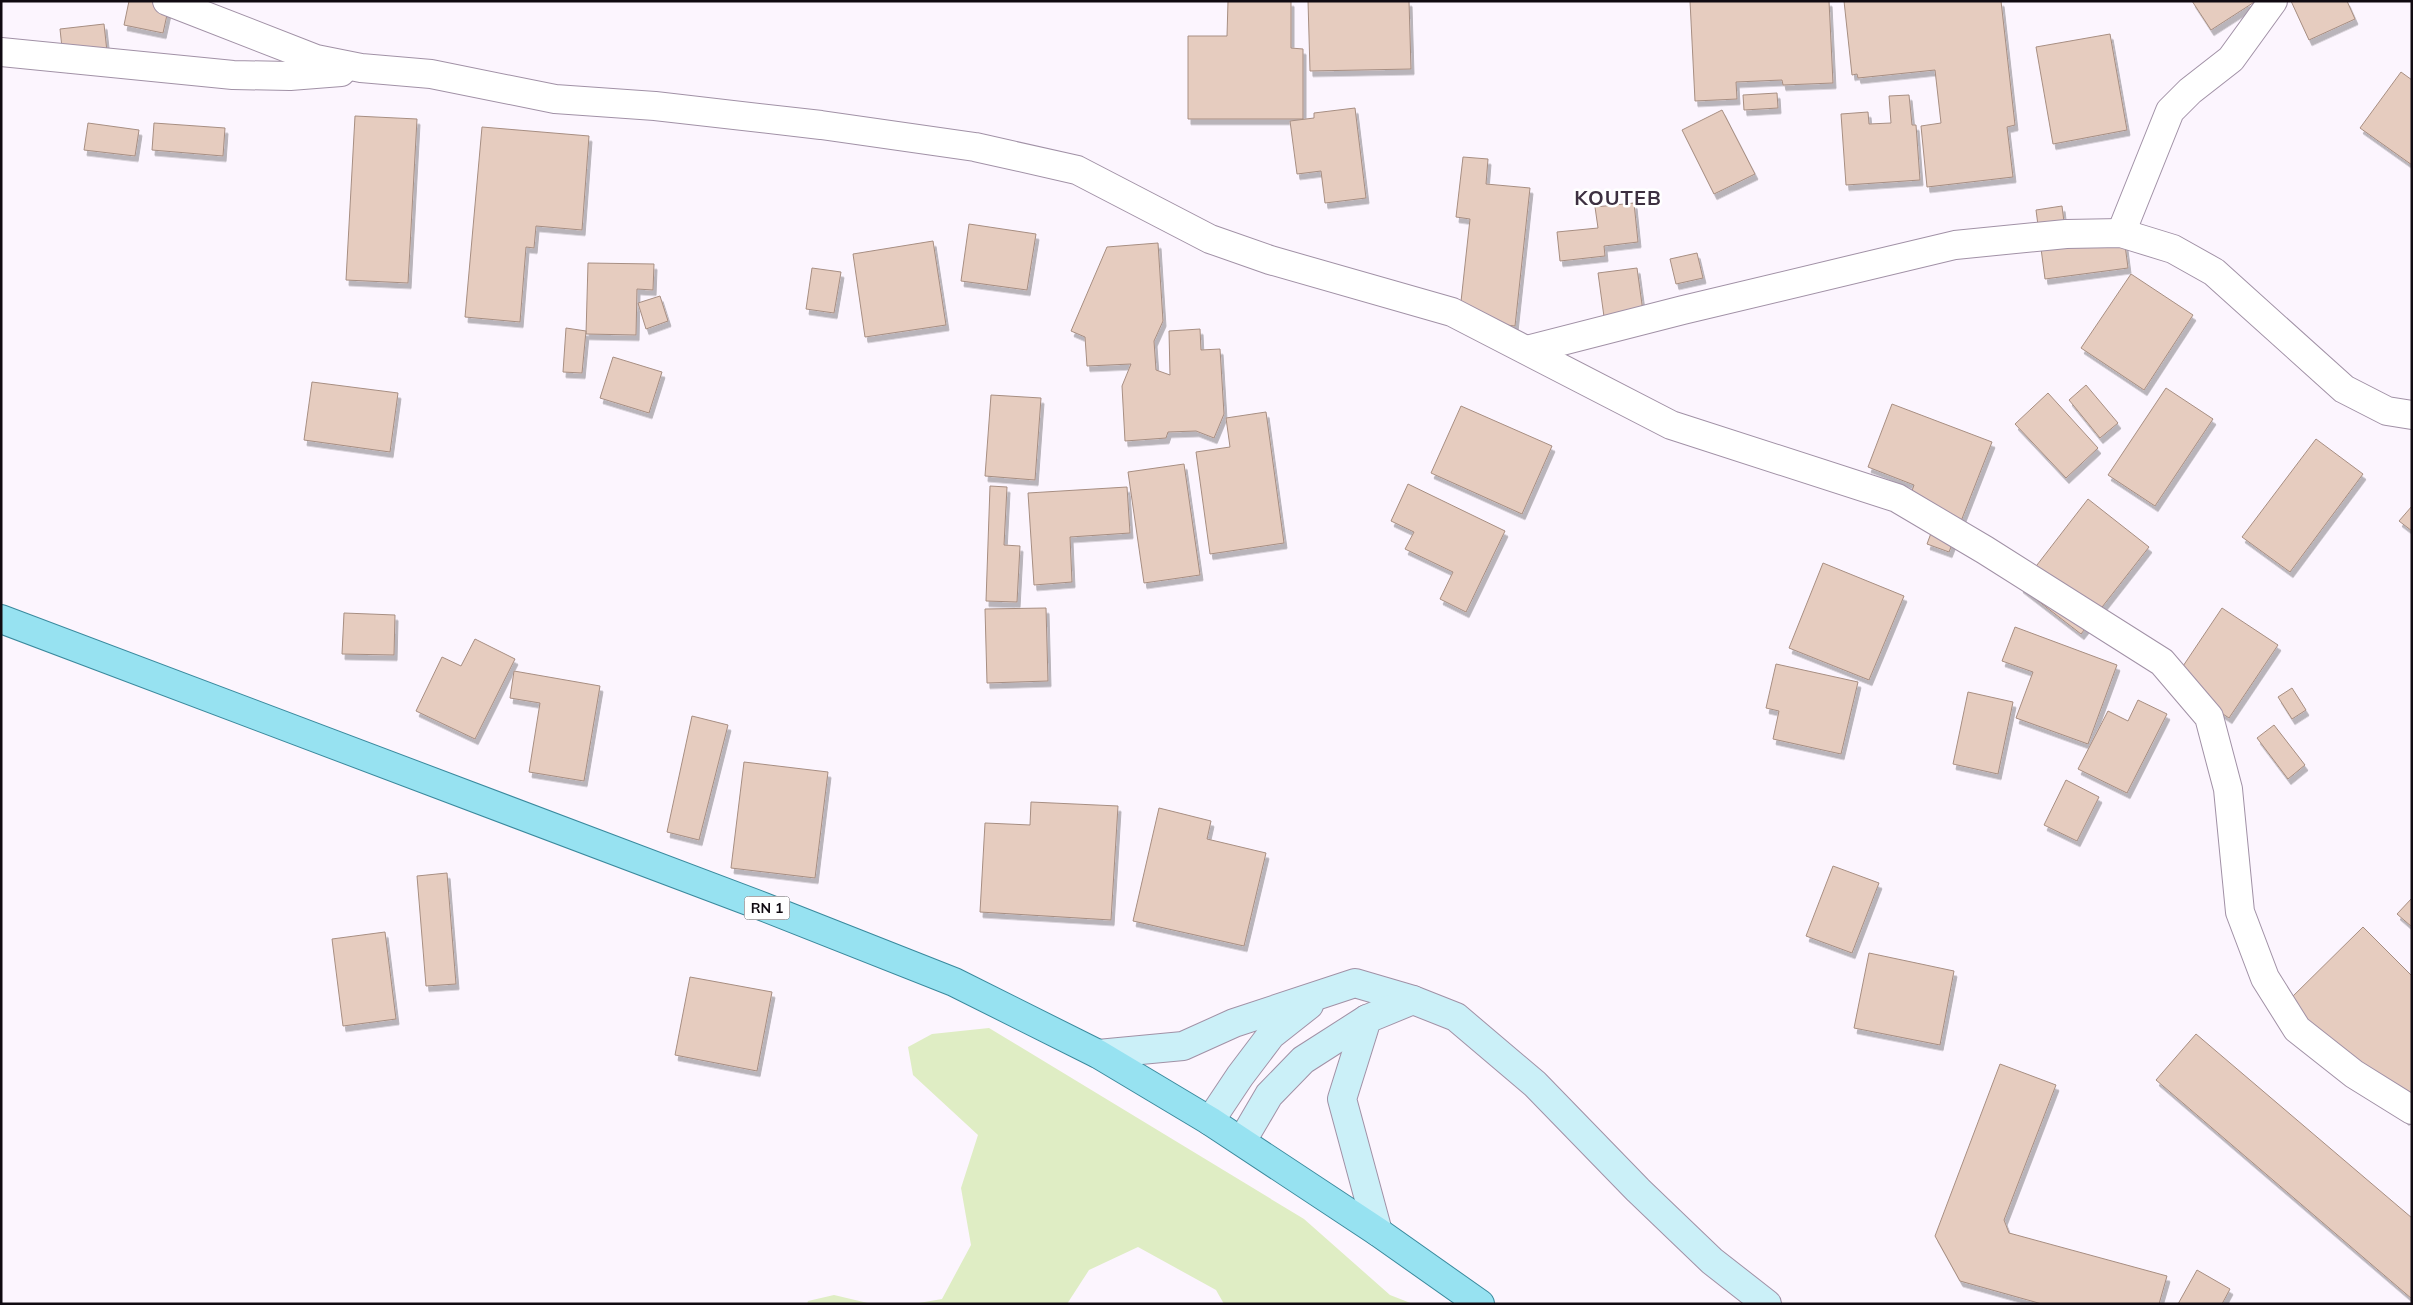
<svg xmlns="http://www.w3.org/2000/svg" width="2413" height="1305" viewBox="0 0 2413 1305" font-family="Mulish,sans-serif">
<defs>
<filter id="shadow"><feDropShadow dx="3" dy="5.5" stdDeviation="0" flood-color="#0004"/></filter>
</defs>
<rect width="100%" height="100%" fill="#fcf5fe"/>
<g fill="#dfedc4">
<path d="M 989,1028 L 1304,1219 L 1390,1295 L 1413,1304 L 1224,1304 L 1216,1290 L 1138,1247 L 1089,1270 L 1067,1304 L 913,1304 L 942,1299 L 971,1245 L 961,1188 L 978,1135 L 913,1075 L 908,1047 L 932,1034 Z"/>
<path d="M 834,1295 L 872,1304 L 807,1304 L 808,1301 Z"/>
</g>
<g fill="#e6ccbf" stroke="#a78e82" filter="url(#shadow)">
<path d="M 129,1 L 170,1 L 163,33 L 124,25 Z"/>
<path d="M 1228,1 L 1291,1 L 1291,48 L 1303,49 L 1303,119 L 1188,119 L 1188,36 L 1227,36 Z"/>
<path d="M 1308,1 L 1409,1 L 1411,69 L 1310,71 Z"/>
<path d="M 1690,1 L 1829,1 L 1833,83 L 1783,85 L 1782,80 L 1736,82 L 1737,99 L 1695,101 Z"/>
<path d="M 1844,1 L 2001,1 L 2015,125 L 2007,127 L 2013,177 L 1927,187 L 1921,126 L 1941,123 L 1935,70 L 1858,78 L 1857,74 L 1852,75 Z"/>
<path d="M 2192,1 L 2256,1 L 2211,30 Z"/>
<path d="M 2291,1 L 2347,1 L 2355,19 L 2309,40 Z"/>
<path d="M 104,24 L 108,61 L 64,67 L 60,29 Z"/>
<path d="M 2110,34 L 2127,130 L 2053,144 L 2036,47 Z"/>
<path d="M 2401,72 L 2412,80 L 2412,165 L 2360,128 Z"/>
<path d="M 1777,93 L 1778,108 L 1744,110 L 1743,95 Z"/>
<path d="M 1909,95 L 1912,125 L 1916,125 L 1920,180 L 1846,185 L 1841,114 L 1868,112 L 1869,124 L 1891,123 L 1889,96 Z"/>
<path d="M 1355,108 L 1366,198 L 1325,203 L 1321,171 L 1297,174 L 1290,121 L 1314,118 L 1314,113 Z"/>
<path d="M 1722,110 L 1755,174 L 1714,194 L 1682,130 Z"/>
<path d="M 355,116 L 417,119 L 408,283 L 346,280 Z"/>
<path d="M 88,123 L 139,130 L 135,156 L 84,150 Z"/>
<path d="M 154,123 L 225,128 L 223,156 L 152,150 Z"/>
<path d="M 482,127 L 589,136 L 582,230 L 536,226 L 534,248 L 526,247 L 520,322 L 465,317 Z"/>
<path d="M 1463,157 L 1488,159 L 1486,184 L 1530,188 L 1515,326 L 1459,320 L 1470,219 L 1456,217 Z"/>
<path d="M 1634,203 L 1638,242 L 1604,246 L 1605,256 L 1560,261 L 1557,232 L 1598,228 L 1595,207 Z"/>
<path d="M 2062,206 L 2065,230 L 2122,222 L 2128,268 L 2045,279 L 2036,210 Z"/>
<path d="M 969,224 L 1036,234 L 1027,290 L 961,281 Z"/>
<path d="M 933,241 L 946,325 L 865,337 L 853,254 Z"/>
<path d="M 1158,243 L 1163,321 L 1154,341 L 1156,370 L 1170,375 L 1169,331 L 1200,329 L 1201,350 L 1220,349 L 1224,414 L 1214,438 L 1196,431 L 1168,432 L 1166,438 L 1125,441 L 1122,386 L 1131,364 L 1087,366 L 1085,337 L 1071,331 L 1107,247 Z"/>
<path d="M 1697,253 L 1703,278 L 1676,284 L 1670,259 Z"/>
<path d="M 588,263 L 654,264 L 653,290 L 637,289 L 636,335 L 586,334 Z"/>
<path d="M 812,268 L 841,272 L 834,313 L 806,309 Z"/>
<path d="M 1637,268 L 1644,319 L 1605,324 L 1598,273 Z"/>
<path d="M 2131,274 L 2193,315 L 2144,390 L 2081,348 Z"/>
<path d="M 660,296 L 668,321 L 646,329 L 638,303 Z"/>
<path d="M 566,328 L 586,331 L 582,373 L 563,372 Z"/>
<path d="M 613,357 L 662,372 L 649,413 L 600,398 Z"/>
<path d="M 312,382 L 398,393 L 390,452 L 304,440 Z"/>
<path d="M 2086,385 L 2118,423 L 2100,438 L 2069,400 Z"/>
<path d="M 2166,388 L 2213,419 L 2155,506 L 2108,475 Z"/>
<path d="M 2048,393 L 2098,448 L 2066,478 L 2015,424 Z"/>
<path d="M 991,395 L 1041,398 L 1035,480 L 985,476 Z"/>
<path d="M 1892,404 L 1992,442 L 1949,552 L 1927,544 L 1937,517 L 1907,505 L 1914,485 L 1868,467 Z"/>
<path d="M 1461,406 L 1552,446 L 1522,514 L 1431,473 Z"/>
<path d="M 1266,412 L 1284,543 L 1210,554 L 1196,452 L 1230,447 L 1226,418 Z"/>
<path d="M 2316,439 L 2363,474 L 2290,572 L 2242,537 Z"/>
<path d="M 1184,464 L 1200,575 L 1144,583 L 1128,472 Z"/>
<path d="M 1408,484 L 1505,531 L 1466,612 L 1440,599 L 1453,572 L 1405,549 L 1414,532 L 1391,521 Z"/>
<path d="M 990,486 L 1007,487 L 1004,545 L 1020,546 L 1017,602 L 986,601 Z"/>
<path d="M 1127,487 L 1130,533 L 1070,537 L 1072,582 L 1034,585 L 1028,493 Z"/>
<path d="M 2088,499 L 2149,547 L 2081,634 L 2020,587 Z"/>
<path d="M 2412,506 L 2412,531 L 2399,521 Z"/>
<path d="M 1823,563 L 1904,596 L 1869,680 L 1789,648 Z"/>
<path d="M 1046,608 L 1048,681 L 987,683 L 985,609 Z"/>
<path d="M 2222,608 L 2278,645 L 2229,718 L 2173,681 Z"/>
<path d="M 344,613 L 395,615 L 394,655 L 342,654 Z"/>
<path d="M 2015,627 L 2117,665 L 2088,744 L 2016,718 L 2033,672 L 2002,661 Z"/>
<path d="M 475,639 L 515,659 L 475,739 L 416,711 L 442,657 L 461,666 Z"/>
<path d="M 1776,664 L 1858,682 L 1841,754 L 1773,739 L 1779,711 L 1766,708 Z"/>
<path d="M 514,671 L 600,686 L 584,781 L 529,772 L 540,703 L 510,698 Z"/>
<path d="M 2292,688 L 2306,710 L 2292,719 L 2278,697 Z"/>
<path d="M 1968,692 L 2013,702 L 1998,774 L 1953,764 Z"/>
<path d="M 2138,700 L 2167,714 L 2127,793 L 2078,769 L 2108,711 L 2128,721 Z"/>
<path d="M 692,716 L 728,725 L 699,840 L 667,832 Z"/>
<path d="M 2274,725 L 2305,765 L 2288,779 L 2257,738 Z"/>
<path d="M 744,762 L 828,772 L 815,878 L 731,868 Z"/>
<path d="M 2066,780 L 2099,797 L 2077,841 L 2044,825 Z"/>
<path d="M 1031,802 L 1118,806 L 1111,920 L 980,912 L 985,823 L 1030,825 Z"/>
<path d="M 1159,808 L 1211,821 L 1207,839 L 1266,853 L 1244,946 L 1133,921 Z"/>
<path d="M 1833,866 L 1879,883 L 1852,953 L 1806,936 Z"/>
<path d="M 447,873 L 456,984 L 426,986 L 417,876 Z"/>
<path d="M 2412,898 L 2412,927 L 2397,914 Z"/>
<path d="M 2363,927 L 2412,976 L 2412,1114 L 2406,1120 L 2288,1001 Z"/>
<path d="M 385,932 L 396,1019 L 343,1026 L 332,939 Z"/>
<path d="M 1869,953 L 1954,971 L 1940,1045 L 1854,1028 Z"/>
<path d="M 690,977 L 772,992 L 757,1071 L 675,1055 Z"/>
<path d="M 2196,1034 L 2412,1218 L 2412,1299 L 2156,1080 Z"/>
<path d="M 2000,1064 L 2056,1085 L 2004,1220 L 2009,1233 L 2167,1276 L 2159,1304 L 2042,1304 L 1960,1281 L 1935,1236 Z"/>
<path d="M 2197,1270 L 2230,1289 L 2222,1304 L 2178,1304 Z"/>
</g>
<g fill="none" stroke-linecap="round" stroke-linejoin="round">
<g stroke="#a191a6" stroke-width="30">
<g id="minor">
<path d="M 167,1 L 316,59 L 361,68 L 431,74 L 555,99 L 655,106 L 821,125 L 975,147 L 1077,170 L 1210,239 L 1270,260 L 1452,312 L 1671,425 L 1897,498 L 1985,550 L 2162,662 L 2209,717 L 2228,789 L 2240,912 L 2265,978 L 2297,1029 L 2354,1074 L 2412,1110"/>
<path d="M 1,52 L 233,75 L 290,76 L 341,72"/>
<path d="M 2121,233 L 2170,111 L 2190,91 L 2231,59 L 2273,1"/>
<path d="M 1527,350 L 1683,310 L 1955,245 L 2066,234 L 2121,233 L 2173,249 L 2214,272 L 2344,389 L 2387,411 L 2412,415"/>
</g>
</g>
<g stroke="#a191a6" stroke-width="30">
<g id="secondary">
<path d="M 1098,1054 L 1183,1046 L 1234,1023 L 1355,983 L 1413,1000 L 1456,1017 L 1535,1084 L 1638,1190 L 1712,1261 L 1767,1304"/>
<path d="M 1210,1121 L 1240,1076 L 1271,1035 L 1309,1005"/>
<path d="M 1242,1141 L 1269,1095 L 1303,1060 L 1367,1019"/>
<path d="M 1378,1232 L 1342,1099 L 1367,1019 L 1413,1000"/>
</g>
</g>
<g stroke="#3a899d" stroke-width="30">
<path id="primary" d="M 1,619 L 764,907 L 954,982 L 1098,1054 L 1210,1121 L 1378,1232 L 1480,1304"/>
</g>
<use href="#minor" stroke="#fff" stroke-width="28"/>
<use href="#secondary" stroke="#cbf0f8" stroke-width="28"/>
<use href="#primary" stroke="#97e2f1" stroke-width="28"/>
</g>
<g text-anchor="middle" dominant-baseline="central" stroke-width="5" stroke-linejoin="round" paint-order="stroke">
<rect fill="#fff" stroke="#585458" stroke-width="1" x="744.5" y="896.5" width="45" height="23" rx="4"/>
<g font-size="14" font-weight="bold" fill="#100a11">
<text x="767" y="908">RN 1</text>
</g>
<g font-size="20" font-weight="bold" letter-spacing="1" fill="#3d3041" stroke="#fff">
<text x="1618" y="197">KOUTEB</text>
</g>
</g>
<rect width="2413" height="1305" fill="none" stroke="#100a11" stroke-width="5"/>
</svg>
